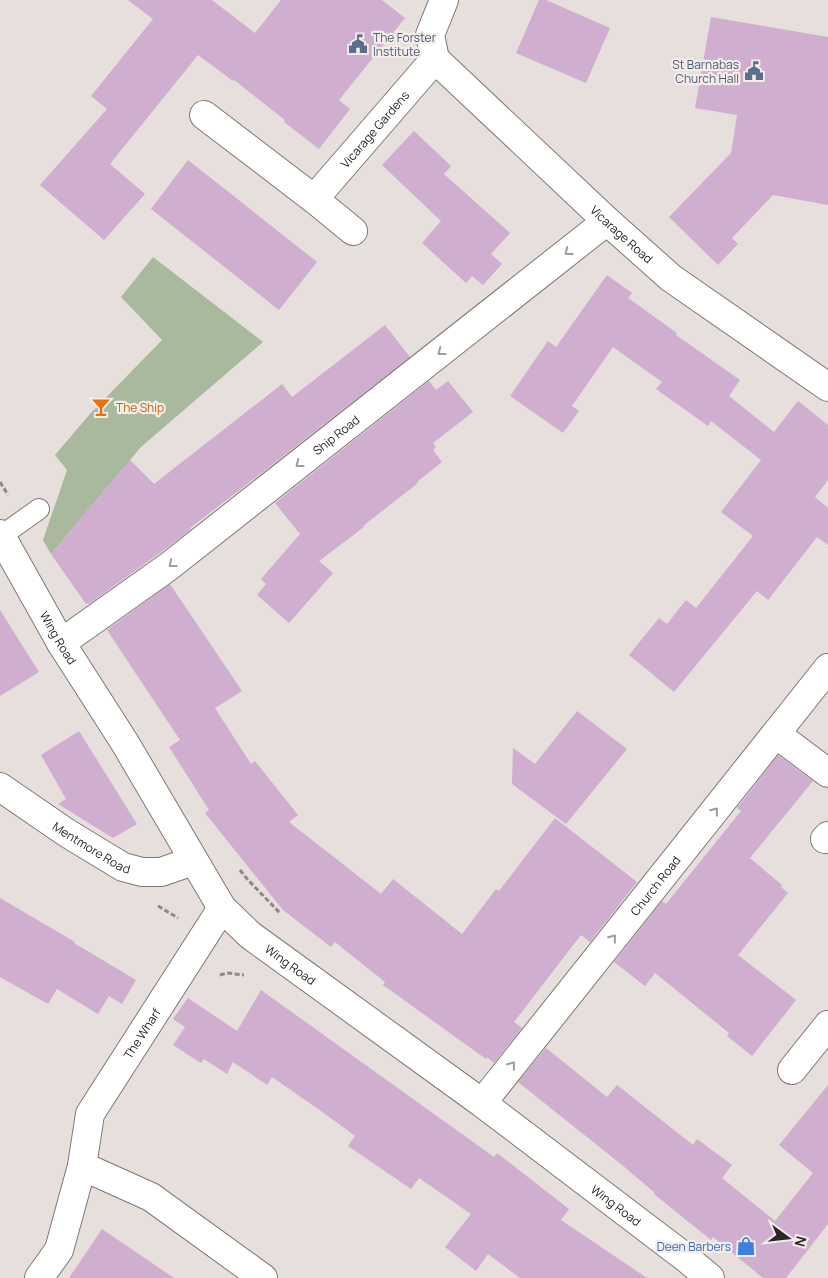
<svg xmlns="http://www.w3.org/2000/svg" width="828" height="1278" viewBox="0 0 828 1278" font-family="Manrope,sans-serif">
<rect width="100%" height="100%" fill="#e6dfdb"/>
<path fill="#a9b99e" d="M 153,257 L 263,342 L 141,447 L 51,554 L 43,540 L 67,470 L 55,455 L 89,415 L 162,340 L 121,297 Z"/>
<g fill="#cfaecf">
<path d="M 128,0 L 212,0 L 255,33 L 281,0 L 382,0 L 405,18 L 339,100 L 350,109 L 319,149 L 284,122 L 285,120 L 234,80 L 233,81 L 198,55 L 110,164 L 145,194 L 104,240 L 40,185 L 107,109 L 91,96 L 153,19 Z"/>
<path d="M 539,0 L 546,0 L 610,28 L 586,83 L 516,53 Z"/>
<path d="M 711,17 L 828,37 L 828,205 L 773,195 L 732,238 L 738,244 L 718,265 L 669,217 L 731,153 L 737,115 L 695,108 Z"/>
<path d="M 414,131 L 451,166 L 444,174 L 510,233 L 491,254 L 502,264 L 483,285 L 472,276 L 466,283 L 422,243 L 441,221 L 382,165 Z"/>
<path d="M 188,160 L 317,262 L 279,310 L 151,209 Z"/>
<path d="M 607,275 L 632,293 L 628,298 L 677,333 L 676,335 L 740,380 L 729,396 L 774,432 L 798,401 L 828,425 L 828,480 L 815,497 L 828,508 L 828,545 L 817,537 L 768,600 L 757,591 L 674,692 L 629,655 L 659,618 L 667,624 L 686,600 L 696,608 L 753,536 L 721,512 L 761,460 L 711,421 L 708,426 L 656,389 L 662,382 L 613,347 L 572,406 L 579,411 L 563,433 L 510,396 L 548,341 L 556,347 Z"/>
<path d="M 385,325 L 410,357 L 255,478 L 190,528 L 191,529 L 168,547 L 89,604 L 88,603 L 86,604 L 51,554 L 130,460 L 154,484 L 282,384 L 292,397 Z"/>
<path d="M 429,381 L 436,390 L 448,381 L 473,412 L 433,443 L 436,447 L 433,450 L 442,462 L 417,482 L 418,483 L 363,526 L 364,527 L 319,561 L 333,573 L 289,623 L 257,595 L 266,584 L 261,579 L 300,534 L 275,503 Z"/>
<path d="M 170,584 L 242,691 L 215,708 L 251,764 L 255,761 L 298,815 L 289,822 L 381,894 L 393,879 L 462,934 L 496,889 L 499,891 L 555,818 L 637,882 L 590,942 L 581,935 L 514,1022 L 522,1028 L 494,1063 L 487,1057 L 486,1059 L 383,985 L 385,982 L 335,942 L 331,947 L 283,910 L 205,813 L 209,810 L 169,747 L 180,740 L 107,630 Z"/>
<path d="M 0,610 L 39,672 L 0,696 Z"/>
<path d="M 577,711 L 627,749 L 566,824 L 512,784 L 513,748 L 535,764 Z"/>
<path d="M 79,731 L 137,824 L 113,838 L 58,804 L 66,799 L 41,755 Z"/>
<path d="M 778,755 L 813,781 L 750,858 L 782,885 L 781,887 L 788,893 L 738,955 L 796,1000 L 752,1056 L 727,1036 L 729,1033 L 655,973 L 645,986 L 614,962 L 662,901 L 666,904 L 741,811 L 737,808 Z"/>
<path d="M 0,898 L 75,942 L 74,943 L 136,980 L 122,1004 L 109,996 L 98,1014 L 57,989 L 48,1004 L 0,977 Z"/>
<path d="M 261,990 L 494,1157 L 497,1153 L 569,1209 L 561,1220 L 647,1278 L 520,1278 L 488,1254 L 476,1271 L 445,1247 L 471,1214 L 419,1178 L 411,1189 L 348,1146 L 355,1136 L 321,1111 L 272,1077 L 267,1085 L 233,1062 L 227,1074 L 204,1059 L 201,1063 L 173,1045 L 185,1027 L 173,1019 L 188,998 L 237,1031 Z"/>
<path d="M 546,1048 L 607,1097 L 617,1085 L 693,1145 L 697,1139 L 732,1165 L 722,1178 L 775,1221 L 813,1173 L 779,1145 L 828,1085 L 828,1224 L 786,1278 L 763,1278 L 713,1237 L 711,1240 L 654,1194 L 655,1193 L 622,1165 L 518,1082 Z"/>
<path d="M 102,1229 L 174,1278 L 69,1278 Z"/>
</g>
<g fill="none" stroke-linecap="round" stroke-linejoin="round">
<g stroke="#7f7875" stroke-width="22">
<path id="service" d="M 1,536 L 39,509"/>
</g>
<g stroke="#7f7875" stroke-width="30">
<g id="minor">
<path id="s1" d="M 435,59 L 607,221 L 671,278 L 828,387"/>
<path d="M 435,59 L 430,35 L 444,0"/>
<path id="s2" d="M 204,115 L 314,199 L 435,59"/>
<path d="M 314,199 L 353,231"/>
<path id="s3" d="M 61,643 L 168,567 L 607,221"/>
<path d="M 776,734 L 828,773"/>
<path id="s4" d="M 0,787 L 67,833 L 123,867 L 142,872 L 161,872 L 193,861"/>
<path d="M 825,839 L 828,836"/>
<path d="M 792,1070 L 828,1025"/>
<path id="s5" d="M 482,1103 L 828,668"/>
<path d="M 82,1166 L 151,1197 L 263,1278"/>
<path id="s6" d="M 39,1278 L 59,1250 L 82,1166 L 90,1114 L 222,908"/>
</g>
</g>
<g stroke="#7f7875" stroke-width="30">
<g id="tertiary">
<path id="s7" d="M 0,534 L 61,643 L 125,743 L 222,908 L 250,935 L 482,1103 L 686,1258 L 710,1278"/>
</g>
</g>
<g stroke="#8d8885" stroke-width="3" stroke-dasharray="5 2.5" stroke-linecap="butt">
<path d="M 0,482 L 8,495"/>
<path d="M 240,870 L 248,880 L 280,913"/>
<path d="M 158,906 L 178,918"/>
<path d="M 220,975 L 227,973 L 244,975"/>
</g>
<use href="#service" stroke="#fff" stroke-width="20"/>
<use href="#minor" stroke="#fff" stroke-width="28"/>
<use href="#tertiary" stroke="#fff" stroke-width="28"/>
</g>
<defs><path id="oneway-chevron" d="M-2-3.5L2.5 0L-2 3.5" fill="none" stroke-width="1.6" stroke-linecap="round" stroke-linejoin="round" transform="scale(1.25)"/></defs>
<g stroke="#9f9d9d">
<use href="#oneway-chevron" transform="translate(568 252) rotate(142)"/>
<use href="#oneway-chevron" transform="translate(441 352) rotate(142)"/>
<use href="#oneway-chevron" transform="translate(299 464) rotate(142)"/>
<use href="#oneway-chevron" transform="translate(172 564) rotate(142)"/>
<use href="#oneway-chevron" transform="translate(715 811) rotate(-51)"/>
<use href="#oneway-chevron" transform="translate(613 938) rotate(-51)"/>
<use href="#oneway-chevron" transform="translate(512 1065) rotate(-51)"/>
</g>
<defs>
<g id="civic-bare" transform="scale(1.5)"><path d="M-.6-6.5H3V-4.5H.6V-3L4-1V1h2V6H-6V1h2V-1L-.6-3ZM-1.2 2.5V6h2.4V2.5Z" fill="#5c6f8a" stroke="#f4ece9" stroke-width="2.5" paint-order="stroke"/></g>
<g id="bar-bare" transform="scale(1.5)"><path d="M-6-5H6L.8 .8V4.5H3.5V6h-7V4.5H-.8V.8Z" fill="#e8710a" stroke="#f4ece9" stroke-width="2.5" paint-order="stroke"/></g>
<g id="shop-bare" transform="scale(1.5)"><path d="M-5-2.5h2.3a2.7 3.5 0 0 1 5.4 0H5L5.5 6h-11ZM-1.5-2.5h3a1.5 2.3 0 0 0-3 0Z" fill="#3f7fe0" stroke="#f4ece9" stroke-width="2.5" paint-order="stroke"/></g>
</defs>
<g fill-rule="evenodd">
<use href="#civic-bare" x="358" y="44"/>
<use href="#civic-bare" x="754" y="71"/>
<use href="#bar-bare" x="101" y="407"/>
<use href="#shop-bare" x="746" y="1246"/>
</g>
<g text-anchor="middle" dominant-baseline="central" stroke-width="4.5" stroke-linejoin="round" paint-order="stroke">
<g font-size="12" fill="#4e5e75" stroke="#f4ece9" text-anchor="start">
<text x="373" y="37">The Forster<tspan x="373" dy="14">Institute</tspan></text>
<text x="739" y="64" text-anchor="end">St Barnabas<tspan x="739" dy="14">Church Hall</tspan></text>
</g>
<g font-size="12" fill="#292625" stroke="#f4ece9">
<text stroke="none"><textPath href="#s2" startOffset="231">Vicarage Gardens</textPath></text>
<text stroke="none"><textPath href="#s1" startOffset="256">Vicarage Road</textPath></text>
<text stroke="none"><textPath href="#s3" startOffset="345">Ship Road</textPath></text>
<text stroke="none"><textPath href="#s7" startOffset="119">Wing Road</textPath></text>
<text stroke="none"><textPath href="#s4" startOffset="110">Mentmore Road</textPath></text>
<text stroke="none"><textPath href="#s5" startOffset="278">Church Road</textPath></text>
<text stroke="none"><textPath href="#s7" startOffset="524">Wing Road</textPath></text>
<text stroke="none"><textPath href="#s6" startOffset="270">The Wharf</textPath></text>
<text stroke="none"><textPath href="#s7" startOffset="929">Wing Road</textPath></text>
</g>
<g font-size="12" fill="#c56008" stroke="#f4ece9" text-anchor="start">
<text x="116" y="407">The Ship</text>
</g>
<g font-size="12" fill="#366cbe" stroke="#f4ece9" text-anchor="end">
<text x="731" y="1246">Deen Barbers</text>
</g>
</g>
<g transform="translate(788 1238) rotate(105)" stroke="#f4ece9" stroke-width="4" paint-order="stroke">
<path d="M0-4L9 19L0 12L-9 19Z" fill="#292625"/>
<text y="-8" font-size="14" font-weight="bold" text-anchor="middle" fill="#292625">N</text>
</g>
</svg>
